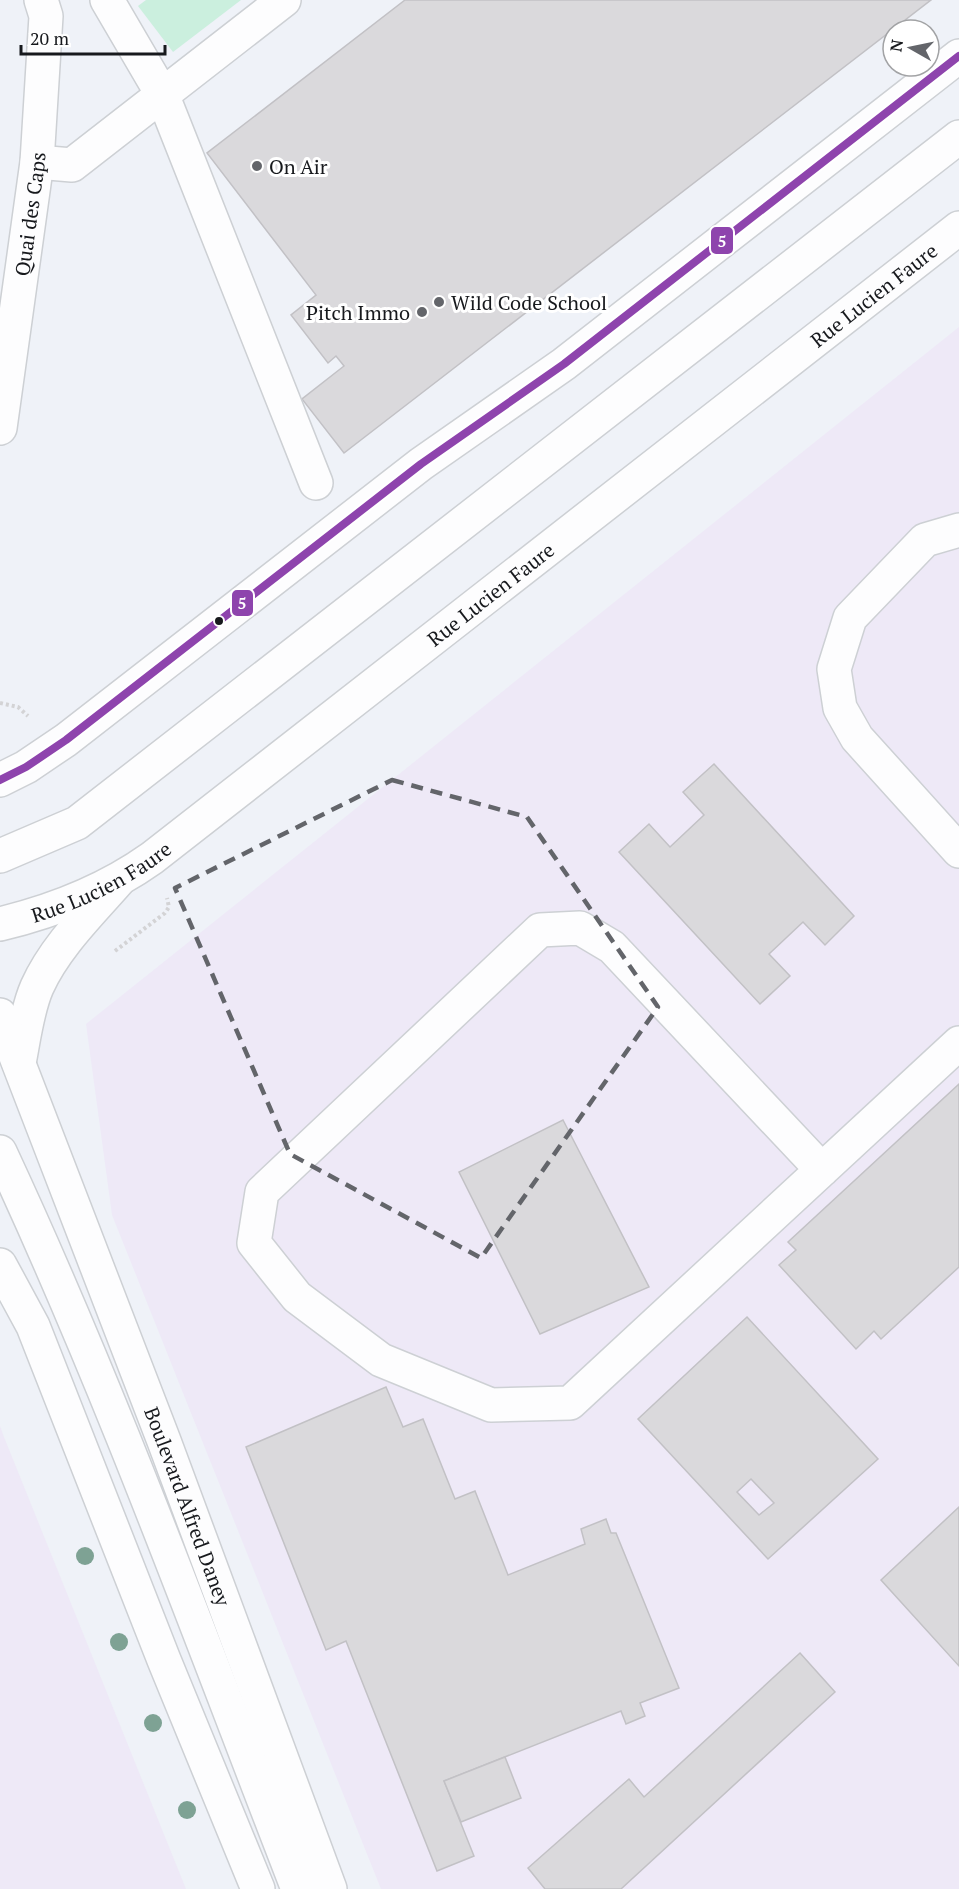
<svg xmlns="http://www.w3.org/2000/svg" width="959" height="1889" viewBox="0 0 959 1889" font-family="'PT Serif',serif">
<rect width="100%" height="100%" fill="#eff2f8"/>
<g fill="#eee9f7">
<path d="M 959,327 L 959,1889 L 381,1889 L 112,1215 L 86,1024 Z"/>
<path d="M 0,1426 L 4,1437 L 186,1889 L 0,1889 Z"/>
</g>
<path fill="#cbefde" d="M 146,0 L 241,0 L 173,52 L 138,6 Z"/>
<g fill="#dad9dc" stroke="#c2c1c5" stroke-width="1.5" fill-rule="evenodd">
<path d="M 405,0 L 931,0 L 344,453 L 302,399 L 344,366 L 336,356 L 328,363 L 291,315 L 316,295 L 207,153 Z"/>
<path d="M 714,764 L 854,916 L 825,945 L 803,922 L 769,954 L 790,976 L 760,1004 L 619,852 L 649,824 L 670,847 L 704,815 L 683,792 Z"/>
<path d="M 959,1084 L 959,1267 L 881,1339 L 874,1331 L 856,1349 L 779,1265 L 796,1250 L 788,1242 Z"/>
<path d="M 563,1120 L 649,1287 L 540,1334 L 459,1172 Z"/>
<path d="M 747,1317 L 878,1459 L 768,1559 L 638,1419 ZM 751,1479 L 774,1503 L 759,1515 L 737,1492 Z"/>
<path d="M 386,1387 L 403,1427 L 423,1419 L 455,1499 L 475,1491 L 508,1575 L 585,1544 L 581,1529 L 606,1519 L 611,1533 L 616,1533 L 679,1688 L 640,1703 L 645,1716 L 626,1724 L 621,1711 L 444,1781 L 474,1856 L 437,1871 L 346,1641 L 326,1650 L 246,1447 Z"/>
<path d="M 959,1507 L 959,1666 L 881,1580 Z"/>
<path d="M 800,1653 L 835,1692 L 621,1889 L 545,1889 L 528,1868 L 629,1779 L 644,1797 Z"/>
<path d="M 505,1757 L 521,1798 L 461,1822 L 444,1781 Z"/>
</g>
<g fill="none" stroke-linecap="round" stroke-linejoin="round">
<g stroke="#cdd0d4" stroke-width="36">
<g id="minor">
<path d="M 107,0 L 162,94 L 316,483"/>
<path d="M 37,162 L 72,165 L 284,0"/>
<path id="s1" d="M 0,428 L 37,162 L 46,16 L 41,0"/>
<path d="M 959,530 L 925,540 L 850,618 L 834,669 L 840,708 L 857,738 L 959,851"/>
<path d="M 0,856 L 77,823 L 959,137"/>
<path d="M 19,1063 C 24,1038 27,1010 37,987 C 55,947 90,913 118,881"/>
<path d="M 822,1170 L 612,947 L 580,928 L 540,930 L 262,1192 L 254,1243 L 297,1297 L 381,1360 L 491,1405 L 570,1403 L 959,1043"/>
</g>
</g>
<g stroke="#cdd0d4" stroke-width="36">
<g id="major">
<path d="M 0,780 L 26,767 L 66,740 L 421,464 L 564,364 L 959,56"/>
<path id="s2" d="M 0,924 C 54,911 107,890 152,858 L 959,228"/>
<path id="s3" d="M 0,1015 L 164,1441 L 330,1889"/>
<path d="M 0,1265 L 33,1326 L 164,1660 L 258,1889"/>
</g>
</g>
<g stroke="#cdd0d4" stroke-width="36">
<path id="highway" d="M 0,1152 C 112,1392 202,1642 298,1889"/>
</g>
<g stroke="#d3d3d5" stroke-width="4" stroke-dasharray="3 3" stroke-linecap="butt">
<path d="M 0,703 L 18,707 L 28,716"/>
<path d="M 115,951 L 165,913 L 169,907 L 167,898"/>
</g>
<use href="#minor" stroke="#fdfdfe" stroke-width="33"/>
<use href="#major" stroke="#fdfdfe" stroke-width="33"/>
<use href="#highway" stroke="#fdfdfe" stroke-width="33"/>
<g stroke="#fff" stroke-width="12">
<path id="bus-1" d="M 0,780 L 26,767 L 66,740 L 421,464 L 564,364 L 959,56"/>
</g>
<use href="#bus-1" stroke="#8e44ad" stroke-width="8"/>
</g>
<g fill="#7ea294">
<circle cx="85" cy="1556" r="9"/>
<circle cx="119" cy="1642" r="9"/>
<circle cx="153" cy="1723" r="9"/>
<circle cx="187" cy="1810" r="9"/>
</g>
<path fill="none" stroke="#63656a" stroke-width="4.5" stroke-dasharray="12 8" stroke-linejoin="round" d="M 392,780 L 527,817 L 658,1007 L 481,1258 L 290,1154 L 175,888 Z"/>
<g fill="#63656a" stroke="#fff" stroke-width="2">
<circle cx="257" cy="166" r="6"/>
<circle cx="439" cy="302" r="6"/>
<circle cx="422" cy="312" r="6"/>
</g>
<circle fill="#17191d" stroke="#fff" stroke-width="2" cx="219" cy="621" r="5"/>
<g text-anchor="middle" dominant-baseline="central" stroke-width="6" stroke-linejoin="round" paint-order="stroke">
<g font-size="20" fill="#17191d" stroke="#fff" text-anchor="start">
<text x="269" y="166">On Air</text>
<text x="451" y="302">Wild Code School</text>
<text x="410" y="312" text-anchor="end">Pitch Immo</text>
</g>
<g font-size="20" fill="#17191d" stroke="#fff">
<text stroke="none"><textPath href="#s1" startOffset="216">Quai des Caps</textPath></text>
<text stroke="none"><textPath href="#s2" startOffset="1082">Rue Lucien Faure</textPath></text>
<text stroke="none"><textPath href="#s2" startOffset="596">Rue Lucien Faure</textPath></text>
<text stroke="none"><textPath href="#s2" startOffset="110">Rue Lucien Faure</textPath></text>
<text stroke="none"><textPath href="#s3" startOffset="526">Boulevard Alfred Daney</textPath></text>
</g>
</g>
<g stroke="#fff" stroke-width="2">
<rect x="710" y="226" width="24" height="29" rx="6" fill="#8e44ad"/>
<rect x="231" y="589" width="23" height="28" rx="6" fill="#8e44ad"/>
</g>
<g font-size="16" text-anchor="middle" font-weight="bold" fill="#fff">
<text x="722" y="247">5</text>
<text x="242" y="609">5</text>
</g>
<g transform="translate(911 48) rotate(279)"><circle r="28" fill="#ffffff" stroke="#a2a3a5" stroke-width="1.5"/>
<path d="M0-4.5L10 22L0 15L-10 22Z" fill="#63656a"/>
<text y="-9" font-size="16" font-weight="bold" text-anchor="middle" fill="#17191d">N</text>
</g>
<path d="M21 45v9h144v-9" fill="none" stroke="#17191d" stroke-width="3"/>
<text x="30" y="45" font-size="18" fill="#17191d" stroke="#ffffff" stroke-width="4.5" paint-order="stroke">20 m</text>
</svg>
